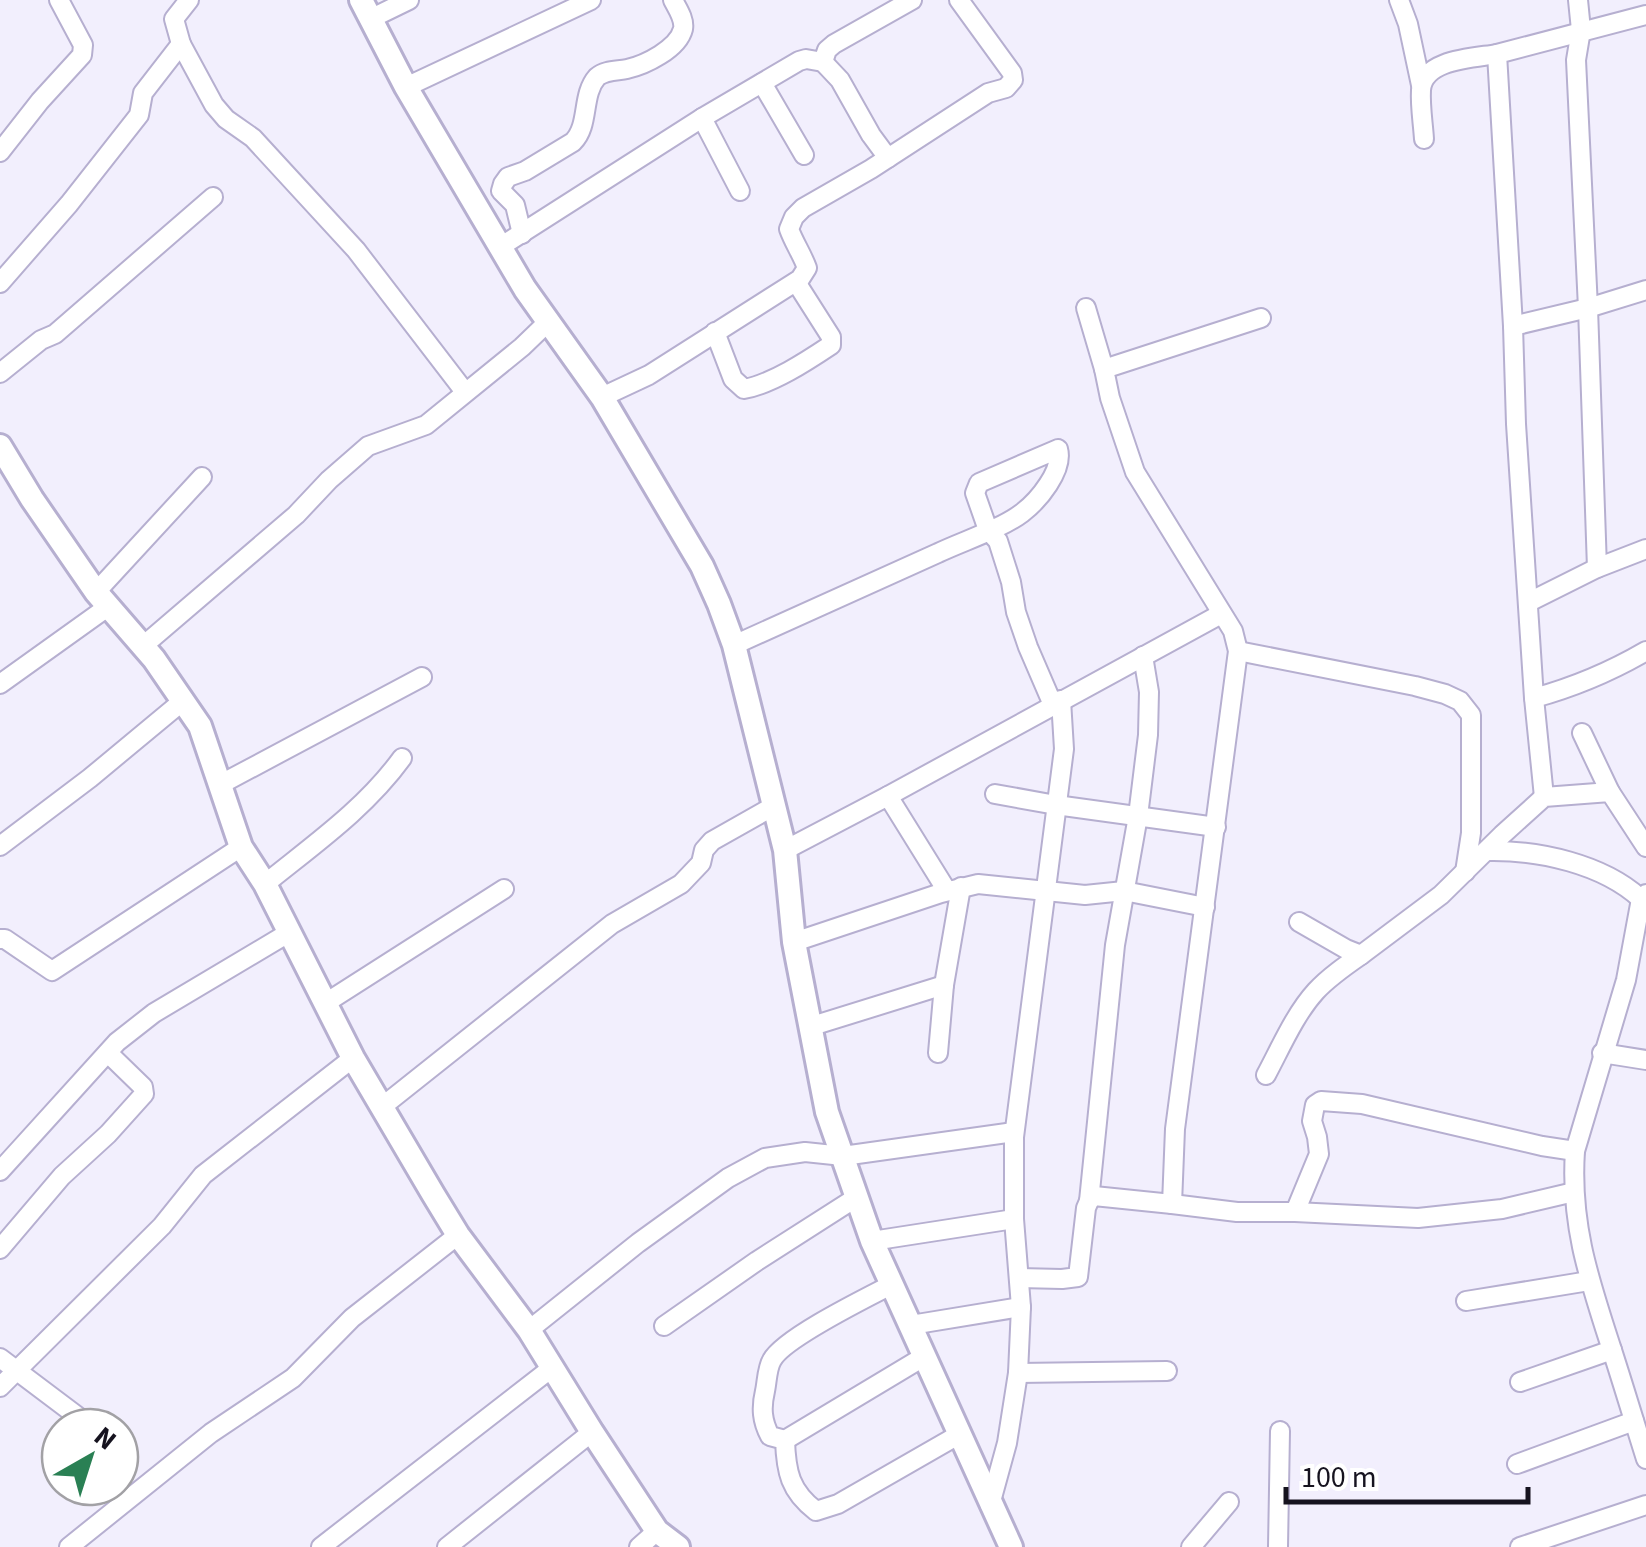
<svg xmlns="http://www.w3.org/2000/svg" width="1646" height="1547" viewBox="0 0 1646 1547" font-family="'Source Sans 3',sans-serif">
<rect width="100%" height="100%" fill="#f2effd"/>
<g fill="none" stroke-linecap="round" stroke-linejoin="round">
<g stroke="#b6afd0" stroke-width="22">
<g id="minor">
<path d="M 1399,0 L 1408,24 L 1421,85"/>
<path d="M 1578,0 L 1581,30 L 1576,60 L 1588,308 L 1597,568"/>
<path d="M 370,19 L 409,0"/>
<path d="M 181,44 L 214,105 L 226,119 L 253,138 L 356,250 L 465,392"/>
<path d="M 823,62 L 840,80 L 871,135 L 888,158"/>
<path d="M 762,83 L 804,155"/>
<path d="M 406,87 L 591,0"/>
<path d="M 702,118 L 740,191"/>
<path d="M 1424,139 C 1423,123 1420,106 1421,90 C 1423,59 1474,58 1497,54"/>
<path d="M 0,152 L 40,101 L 82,55 L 83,45 L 59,0"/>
<path d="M 522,234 L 515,205 L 501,191 L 503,184 L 508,177 L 525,171 L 573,142 C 590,125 581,95 597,77 C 605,70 617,71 627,69 C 645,65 678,49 683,29 C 685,19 677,8 673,0"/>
<path d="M 500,247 L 702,118 L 799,61 L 806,59 L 823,62 L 827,50 L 834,44 L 912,0"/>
<path d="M 0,283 L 69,204 L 139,115 L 143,93 L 181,44 L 174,19 L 189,0"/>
<path d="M 1086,308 L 1104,369"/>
<path d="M 1513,326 L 1588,308 L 1646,290"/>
<path d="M 715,332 L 733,379 L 744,389 C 772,384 807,361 831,345 L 831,337 L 796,282"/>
<path d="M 0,373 L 41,340 L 55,334 L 213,197"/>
<path d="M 602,397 L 649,375 L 800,279 L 807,268 C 802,254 794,243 789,229 L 794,217 L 803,208 L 871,169 L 988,93 L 1006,88 L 1013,80 L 1012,73 L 959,0"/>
<path d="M 96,592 L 202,477"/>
<path d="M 1529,602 L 1597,568 L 1646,549"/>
<path d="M 734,645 C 802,615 870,584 938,553 C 963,541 1001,529 1022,513 C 1038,501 1064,470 1058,449 L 979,483 L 975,493 L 988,530 L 998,541 L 1011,582 L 1016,612 L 1028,647 L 1053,705"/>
<path d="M 143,646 L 296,515 L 329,480 L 368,446 L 426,425 L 522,347 L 549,321"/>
<path d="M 1238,651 L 1415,686 L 1445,694 L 1460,701 L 1471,715 L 1471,833 L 1465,872"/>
<path d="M 0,684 L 109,606"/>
<path d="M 1534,698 L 1516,424 L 1513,326 L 1497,54 L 1646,15"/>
<path d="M 1582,733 L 1610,792"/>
<path d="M 221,784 L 422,677"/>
<path d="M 995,794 L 1056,805 L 1216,827"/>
<path d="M 888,796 L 947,891"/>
<path d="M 1544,797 L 1534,698 C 1574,687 1610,672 1646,651"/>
<path d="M 0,846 L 90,778 L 184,700"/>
<path d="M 785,850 L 888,796 L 1221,614"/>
<path d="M 1488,851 C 1539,850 1603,864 1641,899"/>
<path d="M 265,884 C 313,845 365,809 402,758"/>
<path d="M 1646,894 L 1641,899 L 1626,980 L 1575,1151 C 1570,1224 1589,1279 1611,1347 C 1623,1384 1634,1421 1646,1459"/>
<path d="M 1299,922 L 1346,949 L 1361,955 L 1441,895 L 1502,835 L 1544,797 L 1610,792 L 1646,847"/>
<path d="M 0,939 L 5,939 L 52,971 L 241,847"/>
<path d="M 794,942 L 941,893 L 978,884 L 1085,895 L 1124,891 L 1205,907"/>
<path d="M 324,1004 L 504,889"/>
<path d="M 809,1027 L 944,985"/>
<path d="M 938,1053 L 944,985 L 961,887"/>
<path d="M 1602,1053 L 1646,1060"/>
<path d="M 1266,1075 C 1281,1047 1295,1014 1316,991 C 1329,977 1345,966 1361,955"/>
<path d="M 383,1106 L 612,924 L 681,884 L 701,863 L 704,850 L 712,841 L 774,806"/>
<path d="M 0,1171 L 117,1042 L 154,1013 L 290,932"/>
<path d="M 1089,1201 L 1115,945 L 1138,816 L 1148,735 L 1149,692 L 1143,656"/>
<path d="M 1172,1204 L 1237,1212 L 1295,1212 L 1319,1154 L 1317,1137 L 1312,1121 L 1315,1105 L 1321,1101 L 1362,1104 L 1542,1146 L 1575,1151"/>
<path d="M 1295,1212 L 1418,1218 L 1502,1209 L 1574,1192"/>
<path d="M 872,1241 L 1014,1219"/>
<path d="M 0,1249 L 62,1176 L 108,1134 L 144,1094 L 143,1087 L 108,1053"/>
<path d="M 1019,1278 L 1062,1279 L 1078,1277 L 1086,1208 L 1089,1201 L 1094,1196 L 1172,1204 L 1175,1129 L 1238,651 L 1233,631 L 1135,472 L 1110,398 L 1104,369 L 1261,318"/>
<path d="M 891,1285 C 866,1298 784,1338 772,1360 C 767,1368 767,1382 765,1391 C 761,1408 762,1421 770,1436 L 785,1440 C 786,1472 790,1491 816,1511 L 838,1504 L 960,1434"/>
<path d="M 1466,1301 L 1589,1281"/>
<path d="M 911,1325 L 1021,1307"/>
<path d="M 664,1326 L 757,1261 L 857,1197"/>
<path d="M 529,1330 L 638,1243 L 728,1178 L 765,1158 L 805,1152 L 843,1156 L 1014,1132"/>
<path d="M 0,1358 L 85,1422"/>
<path d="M 1018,1373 L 1167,1371"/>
<path d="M 1520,1382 L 1612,1350"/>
<path d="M 0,1387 L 162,1226 L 203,1175 L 353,1058"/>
<path d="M 785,1440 L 925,1356"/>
<path d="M 1517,1464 L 1634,1421"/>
<path d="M 990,1505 L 1007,1443 L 1018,1373 L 1021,1307 L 1014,1219 L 1014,1137 L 1064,749 L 1061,700"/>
<path d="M 69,1547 L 211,1433 L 293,1378 L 352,1318 L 458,1235"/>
<path d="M 321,1547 L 553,1367"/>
<path d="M 447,1547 L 592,1432"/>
<path d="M 639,1547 L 657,1531"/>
<path d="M 1191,1547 L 1229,1502"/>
<path d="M 1278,1547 L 1280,1431"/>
<path d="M 1520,1547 L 1646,1505"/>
</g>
</g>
<g stroke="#b6afd0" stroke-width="28">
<g id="tertiary">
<path d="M 361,0 L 406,87 L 525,289 L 602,397 L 702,566 L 719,604 L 734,645 L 785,850 L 794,942 L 827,1112 L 872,1241 L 1011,1547"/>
<path d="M 0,446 L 32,499 L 96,592 L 154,659 L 200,726 L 241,847 L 265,884 L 353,1058 L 433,1194 L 458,1235 L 529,1330 L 592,1432 L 657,1531 L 678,1547"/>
</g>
</g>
<use href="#minor" stroke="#fff" stroke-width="18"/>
<use href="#tertiary" stroke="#fff" stroke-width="22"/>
</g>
<g transform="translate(90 1457) rotate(39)"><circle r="48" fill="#ffffff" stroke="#a2a1a5" stroke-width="2.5"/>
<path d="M0-8L18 38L0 25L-18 38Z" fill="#2a8054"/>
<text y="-15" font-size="28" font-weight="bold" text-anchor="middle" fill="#16131f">N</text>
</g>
<path d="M1286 1487v15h242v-15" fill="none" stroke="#16131f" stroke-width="5"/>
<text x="1301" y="1487" font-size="30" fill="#16131f" stroke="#ffffff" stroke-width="8" paint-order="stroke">100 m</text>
</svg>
